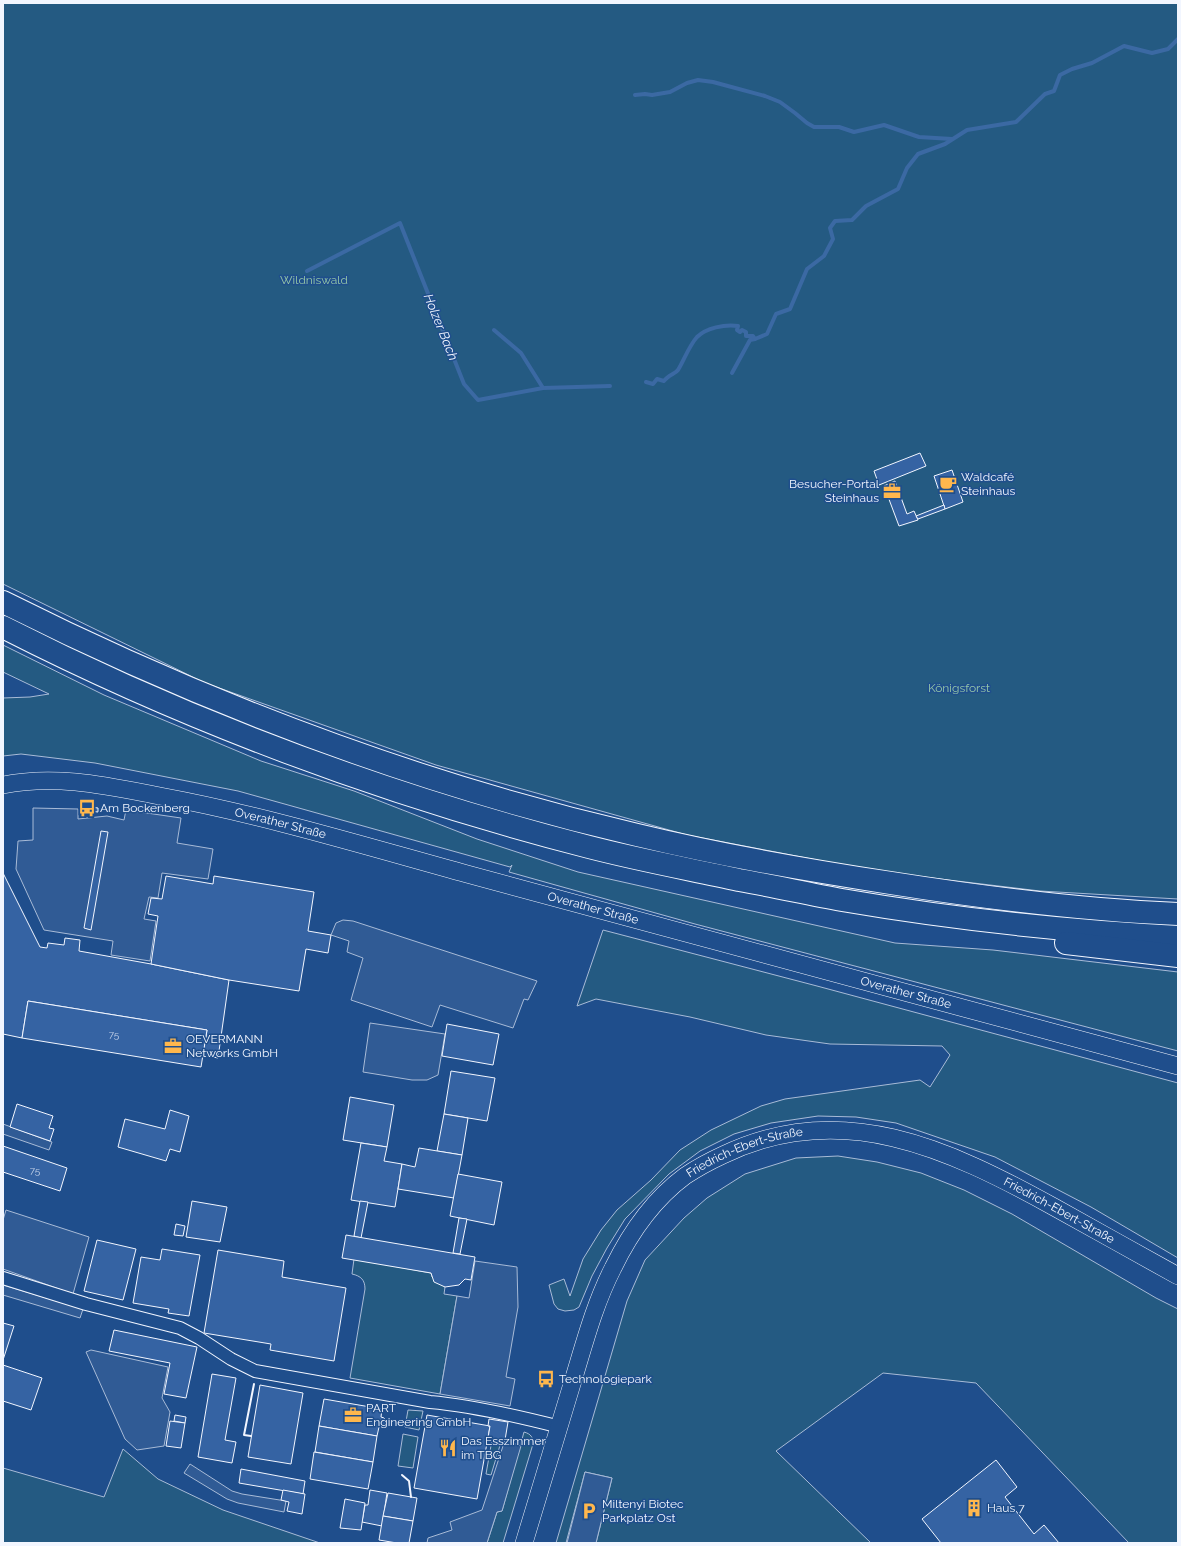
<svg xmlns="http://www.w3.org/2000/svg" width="1181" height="1546" viewBox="0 0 1181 1546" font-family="Raleway,sans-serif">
<rect width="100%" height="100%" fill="#1f4e8c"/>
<g fill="#245a82" stroke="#a8bbd7">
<path d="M 3,3 L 1178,3 L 1178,899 L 1040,891 L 874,871 L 687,835 L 436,765 L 205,683 L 3,584 Z"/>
<path d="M 3,645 L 104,695 L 261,761 L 354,791 L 477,839 L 578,872 L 895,943 L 993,950 L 1178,972 L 1178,1051 L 695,924 L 509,872 L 512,865 L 510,867 L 238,791 L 95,763 L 21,754 L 3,756 L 3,698 L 30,697 L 49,694 L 3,672 Z"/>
<path d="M 603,930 L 817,986 L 1178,1083 L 1178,1258 L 1091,1207 L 995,1157 L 896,1123 L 856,1117 L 818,1116 L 771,1123 L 734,1134 L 700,1151 L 669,1174 L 625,1219 L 607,1248 L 592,1276 L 579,1307 L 574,1310 L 565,1311 L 558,1309 L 554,1304 L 549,1285 L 564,1279 L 570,1296 L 583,1259 L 601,1230 L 617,1210 L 651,1180 L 680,1150 L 711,1130 L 761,1106 L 785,1099 L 920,1080 L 930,1087 L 950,1055 L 942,1046 L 830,1044 L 766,1035 L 690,1017 L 596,999 L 577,1006 Z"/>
<path d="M 838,1156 L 877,1162 L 921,1173 L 964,1190 L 1012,1214 L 1156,1298 L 1178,1309 L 1178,1543 L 1129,1543 L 976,1383 L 883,1373 L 776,1451 L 871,1543 L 596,1543 L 612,1478 L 585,1472 L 566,1543 L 556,1543 L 627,1301 L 645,1260 L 684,1218 L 707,1198 L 745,1174 L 796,1158 Z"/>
<path d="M 354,1259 L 431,1273 L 432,1277 L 445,1287 L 444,1294 L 457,1296 L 440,1394 L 350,1378 L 365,1289 C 365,1280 361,1276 352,1274 Z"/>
<path d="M 408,1410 L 423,1411 L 419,1430 L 405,1427 Z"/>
<path d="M 524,1432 C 531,1434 533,1437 533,1444 L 503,1543 L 487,1543 L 497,1512 L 502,1511 Z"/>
<path d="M 403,1434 L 418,1437 L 413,1468 L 398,1466 Z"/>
<path d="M 492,1440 L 501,1442 L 491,1475 L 486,1474 Z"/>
<path d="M 123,1449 L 158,1479 L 223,1510 L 320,1543 L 3,1543 L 3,1468 L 104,1497 Z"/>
</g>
<g fill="#305b95" stroke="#a8bbd7">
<path d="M 33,808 L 78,809 L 78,819 L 107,816 L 124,820 L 126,810 L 181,818 L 177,843 L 213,849 L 208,879 L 162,873 L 158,898 L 149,897 L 144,919 L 156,921 L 150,961 L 111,955 L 113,941 L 44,930 L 16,869 L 18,841 L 33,840 Z"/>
<path d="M 343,920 L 353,921 L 537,981 L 528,1000 L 524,999 L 513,1028 L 440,1005 L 432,1027 L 351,1000 L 363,958 L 347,952 L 349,941 L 331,935 L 336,923 Z"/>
<path d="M 370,1023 L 445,1034 L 438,1075 L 427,1080 L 412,1080 L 363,1072 Z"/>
<path d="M 3,1124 L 52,1142 L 49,1150 L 3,1134 Z"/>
<path d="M 6,1210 L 89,1237 L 73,1294 L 3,1269 L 3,1220 Z"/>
<path d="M 475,1261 L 517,1267 L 518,1307 L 506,1377 L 515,1379 L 510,1406 L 440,1394 L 457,1296 L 469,1298 Z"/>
<path d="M 3,1285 L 83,1309 L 80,1318 L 3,1295 Z"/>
<path d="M 91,1350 L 168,1367 L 162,1398 L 170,1412 L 164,1446 L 137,1450 L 125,1439 L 86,1352 Z"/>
<path d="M 505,1440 L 521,1446 L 502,1511 L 497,1512 L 487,1543 L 427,1543 L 428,1538 L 452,1530 L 450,1522 L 482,1510 Z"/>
<path d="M 190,1464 L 232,1491 L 242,1494 L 286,1501 L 284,1512 L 238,1503 L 227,1499 L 184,1473 Z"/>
<path d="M 585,1472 L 612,1478 L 596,1543 L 567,1543 Z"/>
</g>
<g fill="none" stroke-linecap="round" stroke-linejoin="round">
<g stroke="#3b69a3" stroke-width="4">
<path d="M 635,95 L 645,94 L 652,95 L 670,92 L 687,83 L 698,80 L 713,82 L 765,96 L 780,102 L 795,113 L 807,123 L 814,127 L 839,127 L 854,132 L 884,125 L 919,137 L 952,139"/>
<path d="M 307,271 L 400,223 L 464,384 L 478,400 L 543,388 L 610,386"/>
<path d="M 494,330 L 521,353 L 543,388"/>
<path d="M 732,373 L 750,340 L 755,339"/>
<path d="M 646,382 L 653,384 L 657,379 L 664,381 C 668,375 675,374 678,370 C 684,360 689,346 697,337 C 706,328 725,324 738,326 L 737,330 L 740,332 L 742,330 L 746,332 L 746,336 L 753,336 L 755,339 L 767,334 L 776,314 L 790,309 L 807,269 L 824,256 L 833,239 L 830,228 L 835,221 L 852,220 L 866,206 L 898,189 L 907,168 L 918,154 L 945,144 L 967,130 L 1016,122 L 1045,94 L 1054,91 L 1060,75 L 1072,69 L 1092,63 L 1124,46 L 1152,53 L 1168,49 L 1178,39"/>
</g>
</g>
<g fill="#3563a3" stroke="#f2f6ff">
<path d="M 920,453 L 926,466 L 879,485 L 874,471 Z"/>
<path d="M 952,470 L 963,502 L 945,509 L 934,476 Z"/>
<path d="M 895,481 L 907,514 L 914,511 L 918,520 L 899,526 L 884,486 Z"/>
<path d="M 944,505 L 945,509 L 918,519 L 916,516 Z"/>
<path d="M 90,807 L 98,808 L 98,812 L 89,811 Z"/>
<path d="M 101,831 L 108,832 L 91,930 L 84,928 Z"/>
<path d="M 3,873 L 40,947 L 47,948 L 48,943 L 64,945 L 65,938 L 80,940 L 79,951 L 151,964 L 229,980 L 218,1058 L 203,1055 L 207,1030 L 28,1001 L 22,1038 L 3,1034 Z"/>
<path d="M 166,876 L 213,884 L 214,876 L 314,892 L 308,931 L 331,935 L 328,953 L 306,949 L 299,991 L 229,980 L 151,964 L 158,916 L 148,914 L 151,898 L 162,899 Z"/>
<path d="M 28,1001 L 207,1030 L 201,1067 L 22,1038 Z"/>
<path d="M 447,1024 L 499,1034 L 493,1065 L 442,1056 Z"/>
<path d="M 451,1071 L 495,1078 L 487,1121 L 444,1114 Z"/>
<path d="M 350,1097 L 394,1105 L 387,1147 L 343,1140 Z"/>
<path d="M 17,1104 L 53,1116 L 49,1128 L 54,1129 L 50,1141 L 10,1127 Z"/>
<path d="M 170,1110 L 189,1116 L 180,1152 L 170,1149 L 166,1161 L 118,1147 L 125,1119 L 165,1129 Z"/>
<path d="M 444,1114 L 468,1118 L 462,1155 L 437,1151 Z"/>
<path d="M 361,1143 L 387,1147 L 384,1161 L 402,1164 L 395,1207 L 351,1200 Z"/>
<path d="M 3,1146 L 67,1168 L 60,1191 L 3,1172 Z"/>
<path d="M 419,1148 L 462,1155 L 454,1198 L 398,1189 L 402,1164 L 415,1167 Z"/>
<path d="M 458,1174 L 502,1182 L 494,1225 L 450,1216 Z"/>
<path d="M 192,1201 L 227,1207 L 220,1242 L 186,1237 Z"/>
<path d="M 360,1201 L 368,1202 L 361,1238 L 354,1236 Z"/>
<path d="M 459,1218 L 467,1219 L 460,1254 L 453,1253 Z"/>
<path d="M 176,1224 L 185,1226 L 183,1236 L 174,1235 Z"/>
<path d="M 346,1235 L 475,1257 L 471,1280 L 465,1279 L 459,1285 L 445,1287 L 434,1282 L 431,1273 L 342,1258 Z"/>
<path d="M 97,1240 L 136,1249 L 123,1300 L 84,1291 Z"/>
<path d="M 162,1249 L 200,1255 L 189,1316 L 168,1313 L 169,1309 L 133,1303 L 141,1257 L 160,1260 Z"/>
<path d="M 218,1250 L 284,1261 L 282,1277 L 346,1288 L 334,1361 L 270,1350 L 271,1344 L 204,1333 Z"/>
<path d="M 3,1323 L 14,1326 L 3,1360 Z"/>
<path d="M 114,1330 L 197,1347 L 186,1398 L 164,1394 L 170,1363 L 109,1351 Z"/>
<path d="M 3,1365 L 42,1378 L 31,1410 L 3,1401 Z"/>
<path d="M 212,1374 L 236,1378 L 225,1440 L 236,1442 L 232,1463 L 198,1457 Z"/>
<path d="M 260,1385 L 303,1393 L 291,1464 L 248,1457 Z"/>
<path d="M 324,1399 L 382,1409 L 381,1417 L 384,1418 L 389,1424 L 383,1428 L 379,1427 L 377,1436 L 319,1426 Z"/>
<path d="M 175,1415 L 186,1417 L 185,1423 L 174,1421 Z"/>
<path d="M 427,1415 L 490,1426 L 477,1499 L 414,1488 Z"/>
<path d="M 489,1419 L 508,1422 L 505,1440 L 488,1438 L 490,1426 L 488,1426 Z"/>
<path d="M 170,1421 L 185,1423 L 181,1448 L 166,1446 Z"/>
<path d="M 319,1426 L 377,1436 L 373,1462 L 315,1452 Z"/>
<path d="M 314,1452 L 373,1462 L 368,1489 L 310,1479 Z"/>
<path d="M 996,1460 L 1017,1487 L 1005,1497 L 1034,1534 L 1044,1525 L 1059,1543 L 941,1543 L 922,1519 Z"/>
<path d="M 241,1469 L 305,1481 L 303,1494 L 239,1483 Z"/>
<path d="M 283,1490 L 305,1494 L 302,1514 L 287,1511 L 289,1502 L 281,1500 Z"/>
<path d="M 370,1490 L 387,1493 L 382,1526 L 362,1522 L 365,1505 L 368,1505 Z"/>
<path d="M 388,1493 L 417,1498 L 413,1521 L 383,1516 Z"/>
<path d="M 345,1499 L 365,1503 L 361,1530 L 340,1528 Z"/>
<path d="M 383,1516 L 413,1521 L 409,1543 L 397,1543 L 379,1540 Z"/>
</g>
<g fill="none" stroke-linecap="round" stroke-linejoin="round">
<g stroke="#f2f6ff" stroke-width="14">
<path id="minor" d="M 3,1278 L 86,1304 L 180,1328 L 199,1338 L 231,1359 L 255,1371 L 430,1402 C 474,1406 517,1416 560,1427"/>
</g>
<g stroke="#f2f6ff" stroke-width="18">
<g id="secondary">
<path id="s1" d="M 3,785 C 56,774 108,786 160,796 C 263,815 365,846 467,874 C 704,938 941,1002 1178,1066"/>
<path id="s2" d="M 524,1543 C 540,1490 556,1437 572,1384 C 584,1345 594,1305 613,1268 C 630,1233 654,1199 685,1176 C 697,1168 710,1161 723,1155 C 841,1098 949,1149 1054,1207 C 1095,1230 1137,1253 1178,1276"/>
</g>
</g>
<g stroke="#f2f6ff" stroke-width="24">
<g id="motorway">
<path d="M 3,602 C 204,703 418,784 637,835 C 720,855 805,870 891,883 C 986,898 1082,910 1178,914"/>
<path d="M 3,627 C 189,722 387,795 589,847 C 639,860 689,869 739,880 C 774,886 808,894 842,900 C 953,919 1066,931 1178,937"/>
<path d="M 1066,943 L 1178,956"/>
</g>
</g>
<use href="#minor" stroke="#1f4e8c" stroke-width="12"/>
<use href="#secondary" stroke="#1f4e8c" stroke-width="17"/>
<use href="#motorway" stroke="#1f4e8c" stroke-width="22"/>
<g stroke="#f2f6ff" stroke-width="2">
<path d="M 251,1436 L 244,1435 L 254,1384"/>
<path d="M 402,1475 L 409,1481 L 411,1497"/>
</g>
</g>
<defs>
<g id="cafe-bare" transform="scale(1.38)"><path d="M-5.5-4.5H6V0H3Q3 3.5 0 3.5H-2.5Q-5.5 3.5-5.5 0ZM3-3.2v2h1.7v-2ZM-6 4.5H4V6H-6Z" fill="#ffb74d" stroke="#1f4e8c" stroke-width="2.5" paint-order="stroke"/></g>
<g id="office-bare" transform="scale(1.38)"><path d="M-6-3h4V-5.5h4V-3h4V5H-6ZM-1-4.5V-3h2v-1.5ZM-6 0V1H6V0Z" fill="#ffb74d" stroke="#1f4e8c" stroke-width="2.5" paint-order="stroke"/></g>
<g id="bus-bare" transform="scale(1.38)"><path d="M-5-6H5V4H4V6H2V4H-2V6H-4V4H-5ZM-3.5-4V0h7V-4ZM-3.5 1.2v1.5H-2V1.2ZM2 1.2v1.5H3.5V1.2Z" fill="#ffb74d" stroke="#1f4e8c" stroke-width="2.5" paint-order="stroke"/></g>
<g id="restaurant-bare" transform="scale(1.38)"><path d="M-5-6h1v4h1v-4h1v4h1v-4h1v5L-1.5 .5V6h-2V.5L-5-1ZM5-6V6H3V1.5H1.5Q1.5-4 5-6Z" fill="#ffb74d" stroke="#1f4e8c" stroke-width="2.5" paint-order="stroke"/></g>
<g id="building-bare" transform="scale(1.38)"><path d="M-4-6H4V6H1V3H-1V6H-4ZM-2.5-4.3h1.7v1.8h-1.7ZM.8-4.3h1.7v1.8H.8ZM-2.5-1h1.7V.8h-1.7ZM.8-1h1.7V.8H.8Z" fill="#ffb74d" stroke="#1f4e8c" stroke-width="2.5" paint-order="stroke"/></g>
<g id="parking-bare" transform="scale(1.38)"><path d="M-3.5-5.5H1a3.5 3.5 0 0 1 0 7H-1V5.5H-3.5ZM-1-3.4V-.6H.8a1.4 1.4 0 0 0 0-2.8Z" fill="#ffb74d" stroke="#1f4e8c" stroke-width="2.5" paint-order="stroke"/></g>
</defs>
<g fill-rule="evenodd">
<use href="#cafe-bare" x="948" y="484"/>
<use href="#office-bare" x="892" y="491"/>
<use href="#bus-bare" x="87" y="808"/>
<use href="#office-bare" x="173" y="1046"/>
<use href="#bus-bare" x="546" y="1379"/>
<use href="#office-bare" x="353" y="1415"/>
<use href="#restaurant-bare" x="448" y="1448"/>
<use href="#building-bare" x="974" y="1508"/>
<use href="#parking-bare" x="589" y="1511"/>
</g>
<g text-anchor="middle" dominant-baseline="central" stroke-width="3" stroke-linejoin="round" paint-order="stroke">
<g font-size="10" fill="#c3d1e8">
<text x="114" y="1034">75</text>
<text x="35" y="1170">75</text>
</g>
<g font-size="12" fill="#97c8a6" stroke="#1f4e8c">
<text x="314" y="280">Wildniswald</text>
<text x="959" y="688">Königsforst</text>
</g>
<g font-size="12" fill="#f2f6ff" stroke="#1f4e8c" text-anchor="start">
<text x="961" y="477">Waldcafé<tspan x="961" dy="14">Steinhaus</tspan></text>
<text x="879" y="484" text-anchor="end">Besucher-Portal<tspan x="879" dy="14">Steinhaus</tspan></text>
<text x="100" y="808">Am Bockenberg</text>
<text x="186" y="1039">OEVERMANN<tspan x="186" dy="14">Networks GmbH</tspan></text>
<text x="559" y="1379">Technologiepark</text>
<text x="366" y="1408">PART<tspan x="366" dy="14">Engineering GmbH</tspan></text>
<text x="461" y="1441">Das Esszimmer<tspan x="461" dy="14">im TBG</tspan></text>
<text x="602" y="1504">Miltenyi Biotec<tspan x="602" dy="14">Parkplatz Ost</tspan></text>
<text x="987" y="1508">Haus 7</text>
</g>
<g font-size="12" fill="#f2f6ff" stroke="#1f4e8c">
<text stroke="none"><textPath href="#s1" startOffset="282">Overather Straße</textPath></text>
<text stroke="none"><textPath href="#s1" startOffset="606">Overather Straße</textPath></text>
<text stroke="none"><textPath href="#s1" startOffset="930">Overather Straße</textPath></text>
<text stroke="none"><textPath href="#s2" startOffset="472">Friedrich-Ebert-Straße</textPath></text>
<text stroke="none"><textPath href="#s2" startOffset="807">Friedrich-Ebert-Straße</textPath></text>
</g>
<g font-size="13" font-style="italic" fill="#f2f6ff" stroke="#1f4e8c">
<text transform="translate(441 327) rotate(68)">Holzer Bach</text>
</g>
</g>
<rect width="1181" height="1546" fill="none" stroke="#f2f6ff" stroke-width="8"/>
</svg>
